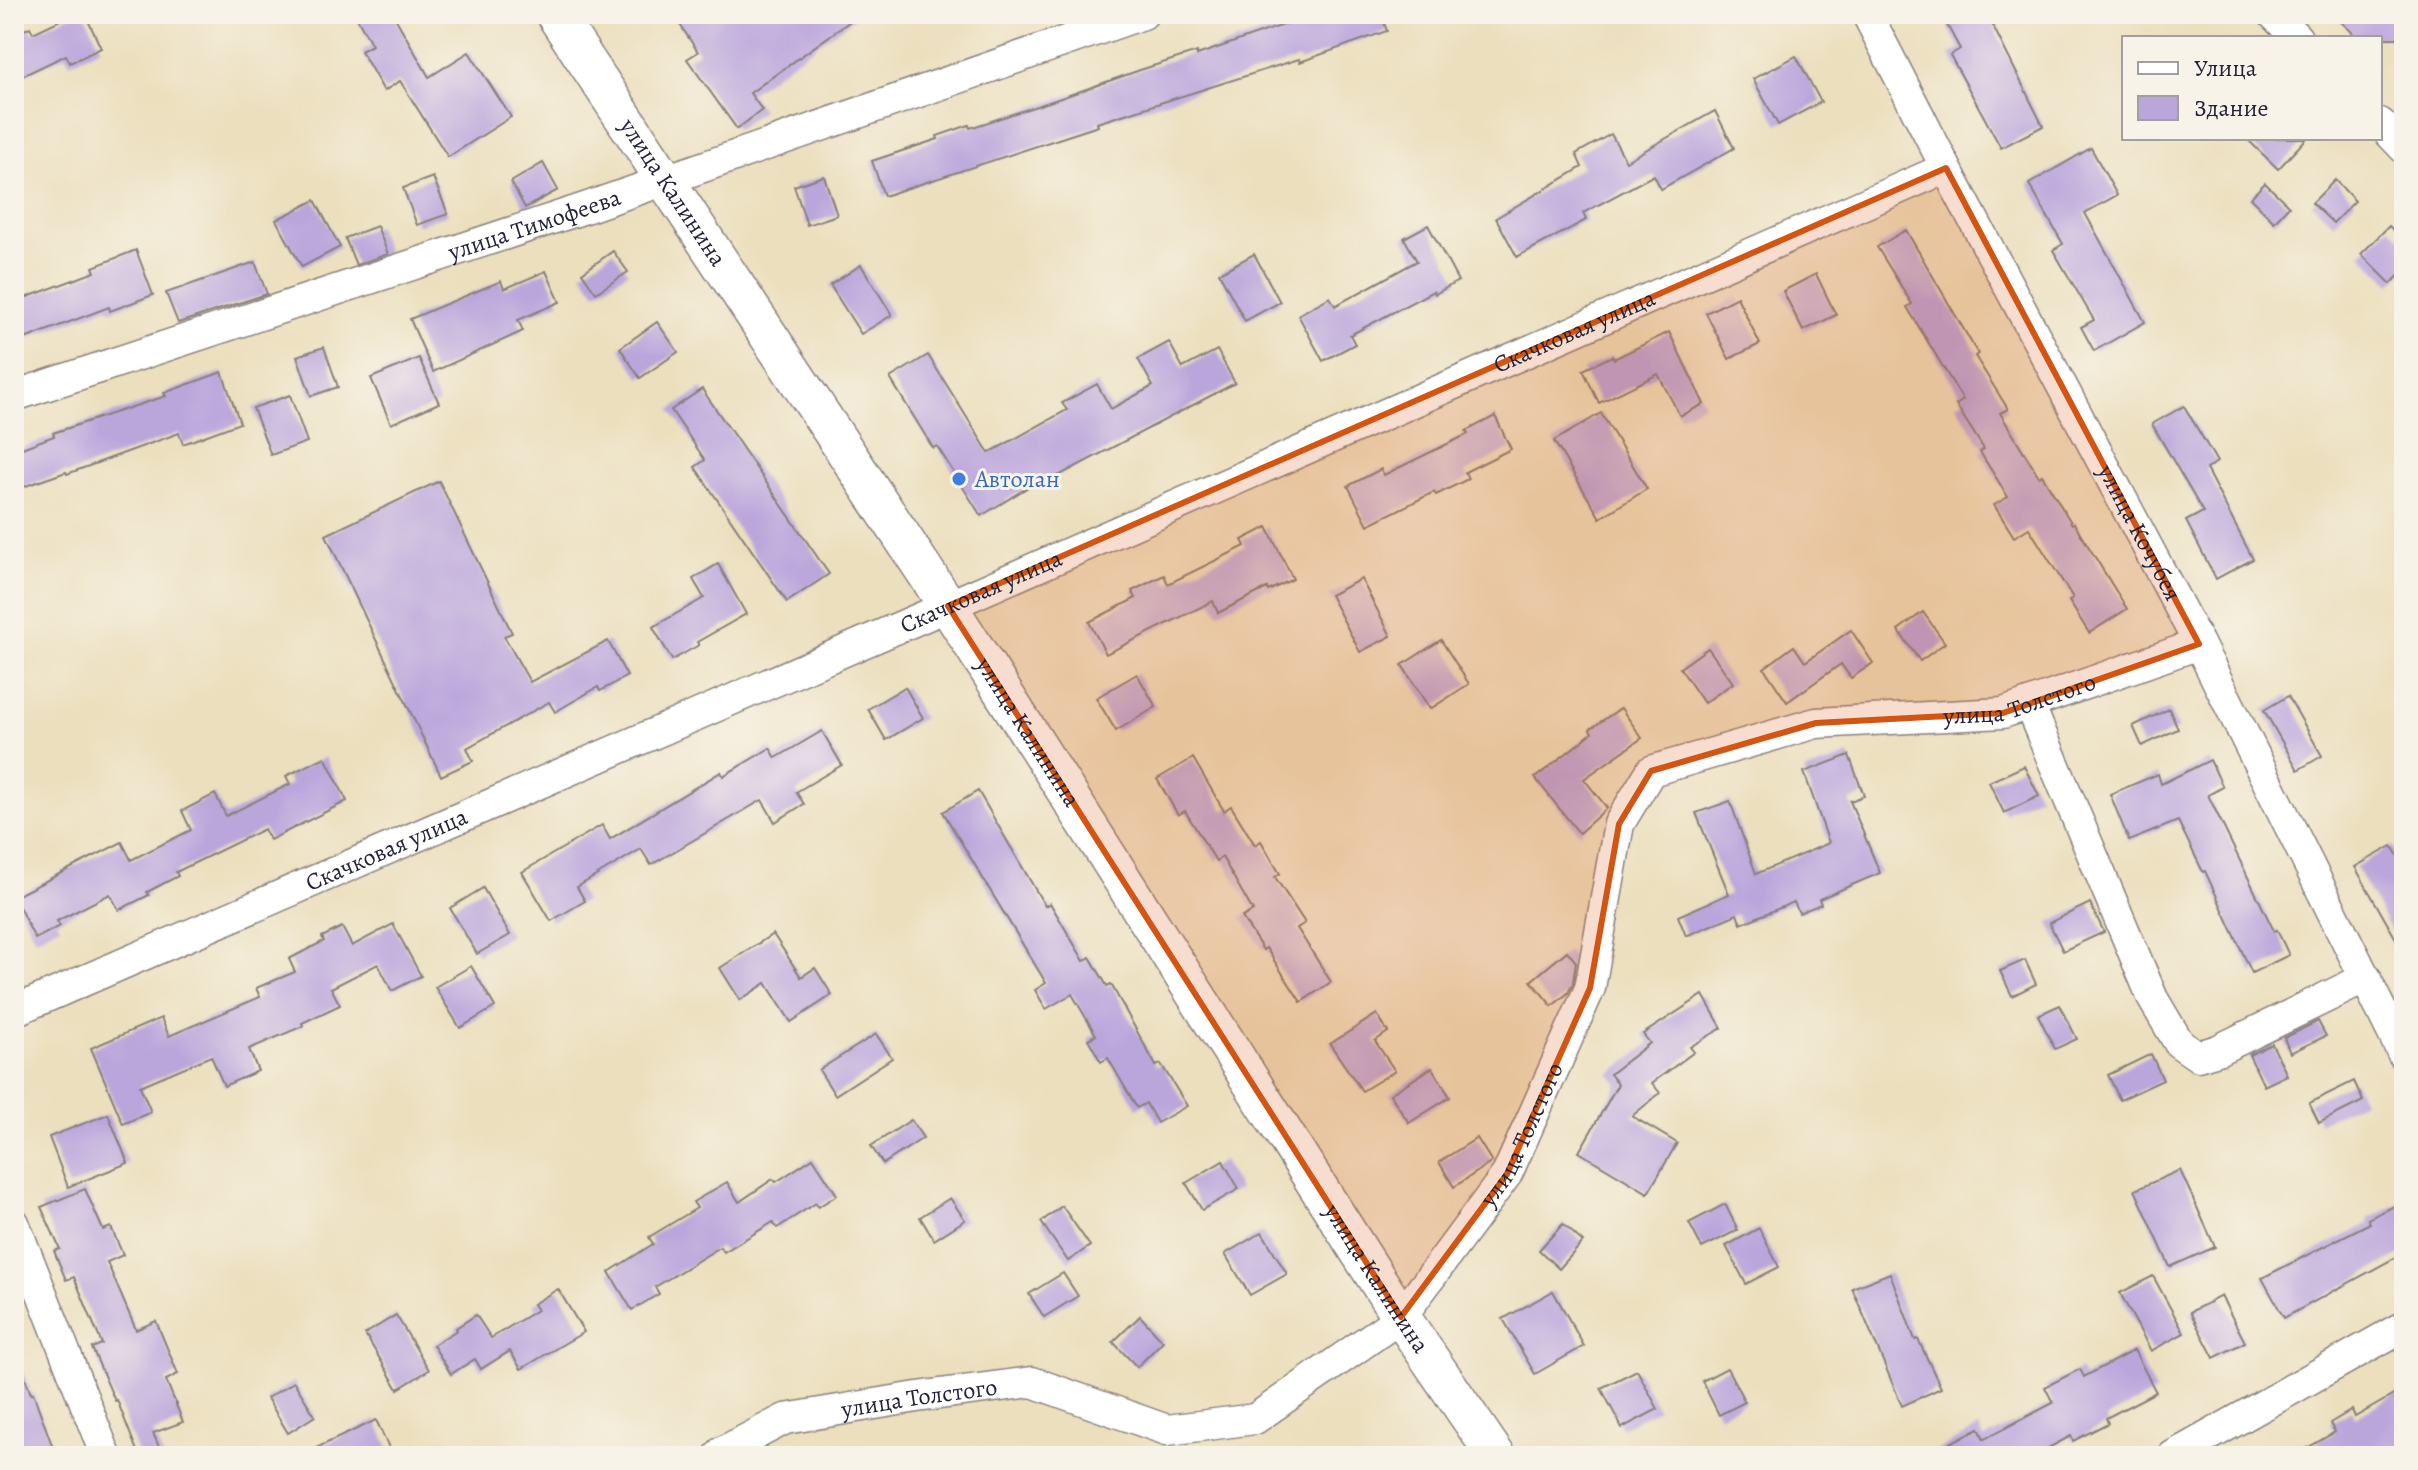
<svg xmlns="http://www.w3.org/2000/svg" width="2418" height="1470" viewBox="0 0 2418 1470" font-family="Alegreya,serif">
<rect width="100%" height="100%" fill="#f7f3e8"/>
<filter id="ink" filterUnits="userSpaceOnUse"><feTurbulence type="fractalNoise" baseFrequency=".0125" numOctaves="2"/><feDisplacementMap in="SourceGraphic" scale="16" xChannelSelector="R" yChannelSelector="G"/><feConvolveMatrix kernelMatrix="1 2 1 2 8 2 1 2 1" color-interpolation-filters="sRGB"/></filter>
<filter id="wash" filterUnits="userSpaceOnUse"><feTurbulence type="fractalNoise" baseFrequency=".006" numOctaves="4" result="noise"/><feDisplacementMap in="SourceGraphic" scale="32" xChannelSelector="R" yChannelSelector="G"/><feGaussianBlur stdDeviation="1.8" result="paint"/><feColorMatrix in="noise" values="0 0 0 0 0 0 0 0 0 0 0 0 0 0 0 0 0 1.4 0 .05"/><feComposite in="paint" operator="in"/></filter>
<g filter="url(#wash)">
<rect width="100%" height="100%" fill="#ecdfbd"/>
<g id="blocks">
<g fill="#bba6dc">
<path d="M 73,14 L 85,14 L 101,48 L 70,63 L 66,55 L 14,80 L 14,35 L 30,27 L 33,33 Z"/>
<path d="M 355,14 L 393,14 L 429,77 L 469,52 L 511,117 L 448,157 L 400,81 L 384,91 L 361,51 L 372,45 Z"/>
<path d="M 673,14 L 860,14 L 750,93 L 762,110 L 737,129 L 687,59 L 698,52 Z"/>
<path d="M 1315,14 L 1381,14 L 1387,31 L 1300,62 L 1299,59 L 1097,123 L 1098,126 L 884,196 L 872,161 L 938,139 L 937,136 L 969,125 L 970,128 L 1058,99 L 1140,70 L 1197,52 L 1197,55 Z"/>
<path d="M 1941,14 L 1987,14 L 2043,126 L 2001,148 L 1950,55 L 1960,49 Z"/>
<path d="M 2333,14 L 2404,14 L 2404,38 L 2358,38 Z"/>
<path d="M 1796,56 L 1821,102 L 1778,125 L 1753,79 Z"/>
<path d="M 1715,111 L 1734,148 L 1661,189 L 1654,175 L 1583,213 L 1586,220 L 1517,257 L 1496,218 L 1582,167 L 1576,154 L 1611,134 L 1626,161 Z"/>
<path d="M 2246,138 L 2307,138 L 2278,169 Z"/>
<path d="M 2091,148 L 2117,195 L 2085,213 L 2145,322 L 2094,351 L 2081,327 L 2094,320 L 2053,250 L 2063,244 L 2029,184 Z"/>
<path d="M 543,163 L 558,190 L 525,208 L 511,182 Z"/>
<path d="M 824,176 L 837,215 L 807,225 L 794,186 Z"/>
<path d="M 433,177 L 448,214 L 417,225 L 403,188 Z"/>
<path d="M 2335,180 L 2355,201 L 2333,223 L 2312,203 Z"/>
<path d="M 2265,183 L 2289,206 L 2274,222 L 2250,198 Z"/>
<path d="M 315,200 L 340,247 L 302,267 L 276,220 Z"/>
<path d="M 1428,225 L 1458,281 L 1435,294 L 1433,291 L 1350,335 L 1355,344 L 1323,361 L 1298,315 L 1330,297 L 1335,306 L 1417,261 L 1404,238 Z"/>
<path d="M 377,226 L 388,254 L 356,265 L 345,238 Z"/>
<path d="M 2389,226 L 2404,241 L 2404,270 L 2391,284 L 2361,254 Z"/>
<path d="M 1906,230 L 1978,354 L 1975,356 L 2008,409 L 2000,413 L 2039,477 L 2042,475 L 2072,524 L 2074,523 L 2127,609 L 2089,633 L 2069,601 L 2073,598 L 2029,528 L 2014,537 L 1994,505 L 2008,497 L 1980,452 L 1984,449 L 1956,405 L 1963,400 L 1907,307 L 1912,304 L 1877,247 Z"/>
<path d="M 136,250 L 153,295 L 110,311 L 109,307 L 14,343 L 14,302 L 95,272 L 93,267 Z"/>
<path d="M 613,251 L 628,272 L 596,293 L 582,273 Z"/>
<path d="M 1254,254 L 1280,302 L 1245,321 L 1219,273 Z"/>
<path d="M 255,262 L 267,294 L 178,323 L 166,293 Z"/>
<path d="M 861,265 L 892,315 L 861,334 L 830,285 Z"/>
<path d="M 546,271 L 560,302 L 518,320 L 523,331 L 433,372 L 410,319 L 501,281 L 504,289 Z"/>
<path d="M 1816,274 L 1836,315 L 1803,331 L 1783,291 Z"/>
<path d="M 1737,297 L 1760,344 L 1729,359 L 1706,313 Z"/>
<path d="M 657,322 L 678,352 L 640,378 L 620,348 Z"/>
<path d="M 1669,332 L 1704,404 L 1680,416 L 1658,374 L 1599,403 L 1583,370 L 1612,356 L 1614,359 Z"/>
<path d="M 1169,342 L 1183,368 L 1217,350 L 1235,383 L 1041,485 L 1038,481 L 981,516 L 937,446 L 933,448 L 890,378 L 928,355 L 989,453 L 1067,410 L 1062,403 L 1097,384 L 1111,409 L 1153,386 L 1138,359 Z"/>
<path d="M 324,347 L 338,387 L 311,396 L 297,356 Z"/>
<path d="M 419,358 L 439,403 L 391,424 L 371,378 Z"/>
<path d="M 222,372 L 240,423 L 183,444 L 179,433 L 67,474 L 66,472 L 14,490 L 14,451 L 54,436 L 53,433 L 166,396 L 164,393 Z"/>
<path d="M 702,389 L 829,574 L 787,602 L 695,467 L 705,460 L 671,410 Z"/>
<path d="M 290,395 L 307,442 L 271,455 L 253,408 Z"/>
<path d="M 2184,406 L 2217,462 L 2206,469 L 2253,559 L 2216,579 L 2186,521 L 2203,512 L 2152,424 Z"/>
<path d="M 1601,413 L 1647,489 L 1600,518 L 1554,441 Z"/>
<path d="M 1495,416 L 1511,449 L 1465,472 L 1468,479 L 1436,495 L 1434,492 L 1368,525 L 1348,486 L 1381,469 L 1384,475 L 1468,434 L 1466,431 Z"/>
<path d="M 439,481 L 512,633 L 504,636 L 530,682 L 608,641 L 627,676 L 600,691 L 598,687 L 555,712 L 549,702 L 467,748 L 473,761 L 441,776 L 326,535 Z"/>
<path d="M 1267,527 L 1293,579 L 1268,591 L 1267,588 L 1218,613 L 1213,601 L 1106,654 L 1089,622 L 1136,598 L 1132,591 L 1164,575 L 1168,584 L 1245,546 L 1242,540 Z"/>
<path d="M 718,564 L 746,614 L 697,642 L 699,645 L 672,660 L 653,627 L 704,598 L 693,579 Z"/>
<path d="M 1361,579 L 1391,636 L 1360,652 L 1330,595 Z"/>
<path d="M 1923,612 L 1945,643 L 1920,661 L 1898,630 Z"/>
<path d="M 1851,630 L 1873,663 L 1851,678 L 1841,664 L 1787,702 L 1764,668 L 1794,646 L 1805,662 Z"/>
<path d="M 1441,640 L 1469,684 L 1430,709 L 1402,665 Z"/>
<path d="M 1708,648 L 1733,683 L 1704,703 L 1680,668 Z"/>
<path d="M 1137,674 L 1156,707 L 1116,731 L 1096,698 Z"/>
<path d="M 905,687 L 923,718 L 886,740 L 868,709 Z"/>
<path d="M 2288,696 L 2322,756 L 2298,770 L 2264,710 Z"/>
<path d="M 1621,708 L 1642,738 L 1584,779 L 1607,808 L 1579,833 L 1535,778 L 1592,733 L 1590,729 Z"/>
<path d="M 2169,709 L 2178,729 L 2142,746 L 2133,726 Z"/>
<path d="M 822,731 L 842,765 L 796,792 L 804,804 L 775,822 L 762,800 L 651,865 L 641,849 L 577,887 L 585,901 L 551,921 L 522,872 L 602,825 L 610,839 L 721,772 L 723,776 L 770,748 L 776,758 Z"/>
<path d="M 1849,755 L 1864,796 L 1850,801 L 1880,873 L 1819,899 L 1821,904 L 1799,913 L 1794,902 L 1741,924 L 1737,914 L 1686,936 L 1678,916 L 1729,894 L 1696,813 L 1730,801 L 1756,874 L 1829,843 L 1804,772 Z"/>
<path d="M 325,757 L 347,801 L 270,840 L 264,829 L 176,872 L 178,876 L 147,892 L 149,895 L 119,910 L 110,894 L 57,921 L 60,926 L 35,939 L 14,897 L 122,842 L 131,860 L 191,830 L 182,811 L 215,794 L 226,816 L 290,784 L 286,776 Z"/>
<path d="M 1193,758 L 1224,811 L 1231,806 L 1255,845 L 1261,841 L 1280,874 L 1275,877 L 1305,923 L 1297,928 L 1331,982 L 1301,1002 L 1266,948 L 1263,950 L 1242,917 L 1253,911 L 1222,857 L 1216,861 L 1185,811 L 1178,815 L 1157,779 Z"/>
<path d="M 2210,760 L 2223,787 L 2208,795 L 2274,931 L 2277,930 L 2289,955 L 2252,973 L 2205,871 L 2203,872 L 2178,821 L 2129,841 L 2110,794 L 2158,774 L 2161,784 Z"/>
<path d="M 2024,766 L 2039,796 L 2004,813 L 1989,782 Z"/>
<path d="M 978,791 L 1045,906 L 1050,903 L 1084,961 L 1090,957 L 1107,986 L 1111,984 L 1156,1066 L 1161,1064 L 1187,1106 L 1157,1123 L 1146,1103 L 1137,1108 L 1108,1058 L 1101,1062 L 1088,1039 L 1096,1035 L 1072,994 L 1046,1009 L 1035,990 L 1046,983 L 943,812 Z"/>
<path d="M 2392,846 L 2404,866 L 2404,953 L 2355,867 Z"/>
<path d="M 483,888 L 510,935 L 477,954 L 450,908 Z"/>
<path d="M 2090,903 L 2104,932 L 2063,951 L 2049,923 Z"/>
<path d="M 393,924 L 421,976 L 392,991 L 378,964 L 331,988 L 340,1005 L 302,1023 L 303,1026 L 249,1049 L 258,1071 L 224,1086 L 211,1056 L 140,1086 L 151,1112 L 123,1124 L 91,1048 L 161,1018 L 169,1036 L 260,997 L 256,988 L 295,972 L 289,959 L 324,941 L 322,937 L 342,927 L 352,946 Z"/>
<path d="M 773,934 L 801,977 L 815,968 L 832,995 L 791,1022 L 766,983 L 740,1000 L 720,968 Z"/>
<path d="M 1567,951 L 1576,962 L 1573,983 L 1568,993 L 1552,1006 L 1531,981 Z"/>
<path d="M 2025,960 L 2036,984 L 2012,996 L 2000,971 Z"/>
<path d="M 471,966 L 495,1007 L 460,1028 L 435,987 Z"/>
<path d="M 1703,995 L 1722,1028 L 1690,1047 L 1694,1052 L 1652,1083 L 1660,1093 L 1632,1116 L 1677,1143 L 1648,1193 L 1579,1152 L 1618,1084 L 1610,1074 L 1650,1043 L 1643,1034 Z"/>
<path d="M 2060,1005 L 2077,1039 L 2055,1049 L 2038,1015 Z"/>
<path d="M 1377,1014 L 1388,1032 L 1375,1041 L 1395,1071 L 1362,1091 L 1330,1044 Z"/>
<path d="M 2318,1021 L 2326,1036 L 2290,1053 L 2284,1038 Z"/>
<path d="M 876,1034 L 892,1058 L 835,1095 L 819,1070 Z"/>
<path d="M 2272,1044 L 2287,1075 L 2264,1086 L 2249,1055 Z"/>
<path d="M 2151,1054 L 2163,1080 L 2120,1100 L 2108,1075 Z"/>
<path d="M 1432,1068 L 1450,1097 L 1409,1123 L 1390,1094 Z"/>
<path d="M 2354,1081 L 2363,1101 L 2319,1123 L 2309,1103 Z"/>
<path d="M 108,1114 L 128,1163 L 68,1187 L 49,1137 Z"/>
<path d="M 911,1120 L 923,1138 L 883,1164 L 871,1146 Z"/>
<path d="M 1477,1138 L 1492,1162 L 1454,1187 L 1439,1162 Z"/>
<path d="M 813,1158 L 837,1195 L 818,1207 L 816,1203 L 777,1228 L 773,1222 L 724,1252 L 720,1247 L 655,1287 L 659,1294 L 632,1310 L 609,1272 L 653,1244 L 649,1237 L 697,1208 L 693,1202 L 727,1182 L 739,1202 L 773,1179 L 776,1182 Z"/>
<path d="M 1223,1161 L 1239,1189 L 1202,1210 L 1186,1183 Z"/>
<path d="M 2180,1170 L 2215,1247 L 2170,1267 L 2135,1190 Z"/>
<path d="M 85,1189 L 103,1230 L 111,1227 L 123,1255 L 107,1262 L 136,1330 L 156,1321 L 178,1374 L 166,1380 L 183,1422 L 153,1433 L 163,1456 L 139,1456 L 117,1400 L 115,1401 L 92,1348 L 102,1344 L 74,1277 L 66,1280 L 54,1251 L 60,1249 L 41,1207 Z"/>
<path d="M 950,1198 L 965,1220 L 934,1240 L 920,1217 Z"/>
<path d="M 2404,1201 L 2404,1253 L 2284,1318 L 2262,1278 L 2370,1223 L 2368,1219 Z"/>
<path d="M 1725,1204 L 1738,1230 L 1702,1248 L 1689,1223 Z"/>
<path d="M 1062,1206 L 1090,1246 L 1068,1261 L 1041,1222 Z"/>
<path d="M 1563,1224 L 1583,1242 L 1559,1269 L 1539,1250 Z"/>
<path d="M 1759,1228 L 1779,1267 L 1746,1284 L 1726,1246 Z"/>
<path d="M 1262,1232 L 1287,1274 L 1250,1295 L 1225,1254 Z"/>
<path d="M 1063,1273 L 1078,1296 L 1044,1317 L 1029,1294 Z"/>
<path d="M 1890,1273 L 1915,1340 L 1918,1339 L 1941,1388 L 1902,1406 L 1852,1288 Z"/>
<path d="M 2153,1276 L 2184,1333 L 2151,1351 L 2120,1293 Z"/>
<path d="M 558,1289 L 584,1332 L 521,1369 L 510,1351 L 481,1369 L 475,1359 L 451,1374 L 433,1345 L 457,1330 L 456,1328 L 476,1315 L 491,1338 L 537,1310 L 533,1304 Z"/>
<path d="M 1553,1291 L 1584,1346 L 1535,1374 L 1503,1319 Z"/>
<path d="M 2221,1296 L 2245,1342 L 2214,1358 L 2190,1312 Z"/>
<path d="M 396,1315 L 429,1370 L 398,1389 L 365,1334 Z"/>
<path d="M 1140,1316 L 1163,1341 L 1137,1367 L 1113,1342 Z"/>
<path d="M 2134,1350 L 2156,1392 L 2106,1418 L 2108,1423 L 2073,1441 L 2071,1436 L 2033,1456 L 1926,1456 L 1979,1428 L 1984,1439 L 2053,1403 L 2045,1387 L 2080,1369 L 2084,1377 Z"/>
<path d="M 17,1355 L 31,1394 L 33,1393 L 56,1456 L 23,1456 L 14,1430 L 14,1356 Z"/>
<path d="M 1727,1368 L 1745,1402 L 1719,1415 L 1702,1381 Z"/>
<path d="M 1637,1370 L 1658,1409 L 1622,1428 L 1601,1388 Z"/>
<path d="M 294,1382 L 315,1416 L 288,1433 L 267,1398 Z"/>
<path d="M 2397,1393 L 2404,1405 L 2404,1456 L 2293,1456 L 2335,1432 L 2330,1423 L 2352,1410 L 2355,1417 Z"/>
<path d="M 376,1420 L 393,1456 L 299,1456 Z"/>
</g>
</g>
</g>
<g filter="url(#ink)">
<use href="#blocks" fill-opacity="0" stroke="#87807c" stroke-width="2"/>
<g fill="none" stroke-linecap="round" stroke-linejoin="round">
<g stroke="#87807c" stroke-width="33">
<g id="minor">
<path id="s1" d="M 1867,14 L 1946,168 L 2199,644 L 2404,1056"/>
<path d="M 2273,14 L 2297,38"/>
<path d="M 2380,123 L 2404,148"/>
<path id="s2" d="M 14,396 L 585,208 L 1143,14"/>
<path d="M 2029,704 L 2153,999 L 2179,1043 L 2198,1056 L 2218,1050 L 2366,978"/>
<path id="s3" d="M 14,1011 L 948,606 L 1946,168"/>
<path d="M 14,1223 L 106,1456"/>
<path id="s4" d="M 719,1456 L 722,1452 L 785,1419 L 917,1397 L 1032,1382 L 1167,1430 L 1255,1419 L 1401,1317 L 1507,1174 L 1590,988 L 1619,824 L 1651,771 L 1816,723 L 2003,713 L 2199,644"/>
<path d="M 2173,1456 L 2404,1326"/>
</g>
</g>
<g stroke="#87807c" stroke-width="41">
<g id="major">
<path id="s5" d="M 555,14 L 948,606 L 1401,1317 L 1496,1456"/>
</g>
</g>
<use href="#minor" stroke="#fff" stroke-width="30"/>
<use href="#major" stroke="#fff" stroke-width="38"/>
</g>
</g>
<path fill="#d45411" fill-opacity="0.2" stroke="#d45411" stroke-width="6" stroke-linejoin="round" d="M 1946,168 L 2199,644 L 2003,713 L 1816,723 L 1651,771 L 1619,824 L 1590,988 L 1507,1174 L 1401,1317 L 948,606 Z"/>
<circle fill="#3f7fe0" stroke="#f7f3e8" stroke-width="3" cx="959" cy="479" r="8"/>
<g text-anchor="middle" dominant-baseline="central" stroke-width="6" stroke-linejoin="round" paint-order="stroke">
<g font-size="24" fill="#22223b" stroke="#f7f3e8">
<text stroke="none"><textPath href="#s5" startOffset="214">улица Калинина</textPath></text>
<text stroke="none"><textPath href="#s2" startOffset="548">улица Тимофеева</textPath></text>
<text stroke="none"><textPath href="#s3" startOffset="1702">Скачковая улица</textPath></text>
<text stroke="none"><textPath href="#s1" startOffset="586">улица Кочубея</textPath></text>
<text stroke="none"><textPath href="#s3" startOffset="1054">Скачковая улица</textPath></text>
<text stroke="none"><textPath href="#s4" startOffset="1724">улица Толстого</textPath></text>
<text stroke="none"><textPath href="#s5" startOffset="860">улица Калинина</textPath></text>
<text stroke="none"><textPath href="#s3" startOffset="406">Скачковая улица</textPath></text>
<text stroke="none"><textPath href="#s4" startOffset="956">улица Толстого</textPath></text>
<text stroke="none"><textPath href="#s5" startOffset="1508">улица Калинина</textPath></text>
<text stroke="none"><textPath href="#s4" startOffset="212">улица Толстого</textPath></text>
</g>
<g font-size="24" fill="#366cbe" stroke="#f7f3e8" text-anchor="start">
<text x="975" y="479">Автолан</text>
</g>
</g>
<rect width="2418" height="1470" fill="none" stroke="#f7f3e8" stroke-width="48"/>
<rect x="2122" y="36" width="260" height="104" fill="#f7f3e8" stroke="#a29fa3" stroke-width="2"/>
<rect x="2138" y="62" width="40" height="12" fill="#ffffff" stroke="#a29fa3" stroke-width="2"/>
<text x="2194" y="76" font-size="24" fill="#22223b">Улица</text>
<rect x="2138" y="96" width="40" height="24" fill="#bba6dc" stroke="#a29fa3" stroke-width="2"/>
<text x="2194" y="116" font-size="24" fill="#22223b">Здание</text>
</svg>
